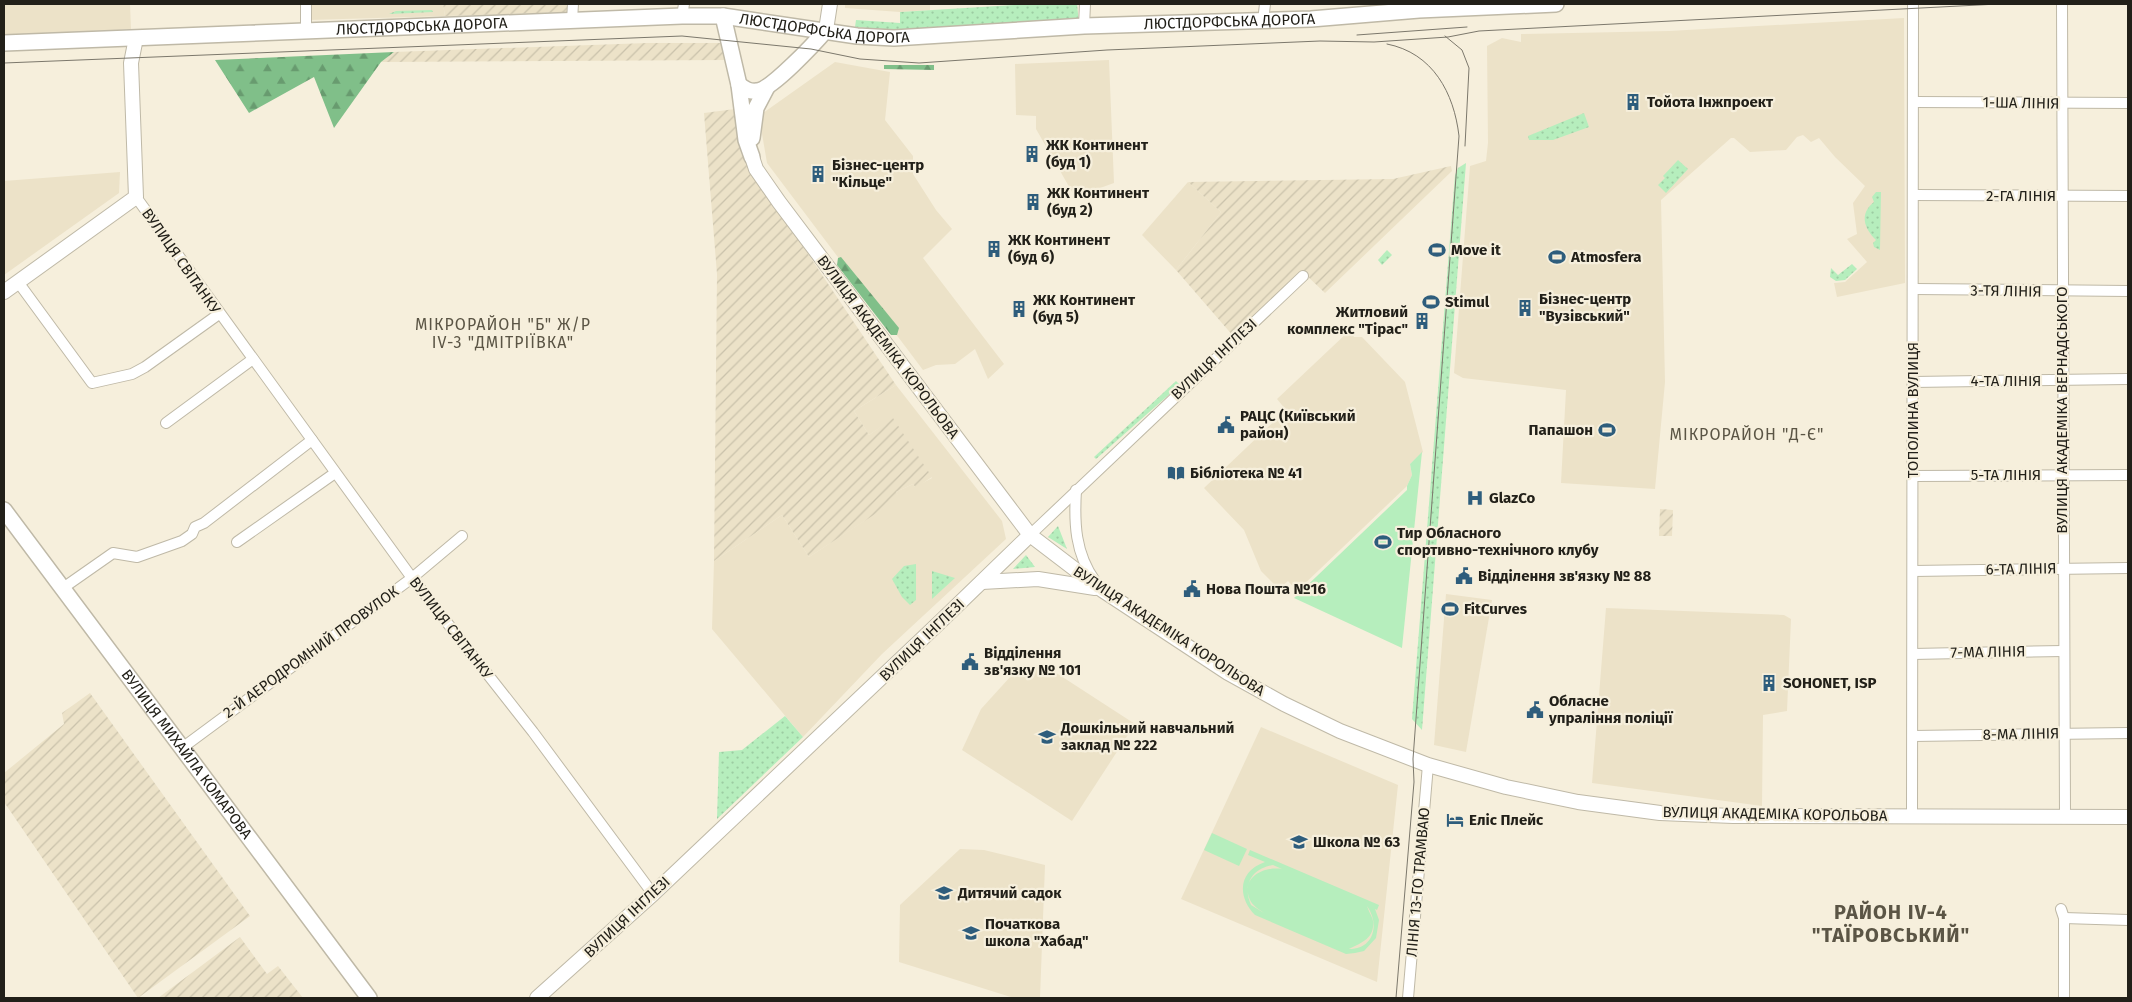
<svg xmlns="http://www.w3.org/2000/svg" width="2132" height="1002" viewBox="0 0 2132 1002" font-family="'Fira Sans',sans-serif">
<defs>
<pattern id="industrial-furrows" width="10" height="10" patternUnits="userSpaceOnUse" patternTransform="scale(1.25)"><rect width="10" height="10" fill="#ece2c8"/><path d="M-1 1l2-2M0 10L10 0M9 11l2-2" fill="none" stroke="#cac2ab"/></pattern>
<pattern id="grass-dots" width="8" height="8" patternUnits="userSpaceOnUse" patternTransform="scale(1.25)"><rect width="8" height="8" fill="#b6eebd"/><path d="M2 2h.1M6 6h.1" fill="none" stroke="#9ccca2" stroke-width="1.8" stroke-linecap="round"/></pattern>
<pattern id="forest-firs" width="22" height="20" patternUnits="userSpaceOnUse" patternTransform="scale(1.25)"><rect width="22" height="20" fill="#80bf89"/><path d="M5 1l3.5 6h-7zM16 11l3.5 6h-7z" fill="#689b6f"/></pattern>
</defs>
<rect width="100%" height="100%" fill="#f6efdc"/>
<g fill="#ece2c8">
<path d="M 4,4 L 130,4 L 131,29 L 4,40 Z"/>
<path d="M 308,4 L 443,4 L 445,16 L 309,20 Z"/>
<path d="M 845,4 L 930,4 L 930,10 L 900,12 L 845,8 Z"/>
<path d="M 1904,18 L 1905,283 L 1837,297 L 1834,283 L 1845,282 L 1867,262 L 1847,239 L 1857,234 L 1853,203 L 1865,186 L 1835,157 L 1819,138 L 1811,142 L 1803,135 L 1797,137 L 1786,150 L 1750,152 L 1734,138 L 1731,138 L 1661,200 L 1665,382 L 1655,489 L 1561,483 L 1566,390 L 1463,378 L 1454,373 L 1470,166 L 1486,161 L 1488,143 L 1487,46 L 1502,38 L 1521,42 L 1521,34 L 1669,31 Z"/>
<path d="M 1109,60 L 1114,183 L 1075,197 L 1036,129 L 1036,116 L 1016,115 L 1015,64 Z"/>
<path d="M 835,62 L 890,72 L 885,120 L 913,156 L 913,174 L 936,210 L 952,229 L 923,258 L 1004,364 L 988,379 L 975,349 L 955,364 L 936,365 L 923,370 L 767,163 L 759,116 Z"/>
<path d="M 120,172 L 119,193 L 4,275 L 4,181 Z"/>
<path d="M 1188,182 L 1221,212 L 1176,270 L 1142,235 Z"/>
<path d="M 1349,331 L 1354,337 L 1362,337 L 1405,382 L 1423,452 L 1410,464 L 1412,475 L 1407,486 L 1297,591 L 1288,581 L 1279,589 L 1261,571 L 1244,530 L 1204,488 L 1286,410 L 1277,399 Z"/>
<path d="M 896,385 L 1002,521 L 1006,539 L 882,654 L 803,737 L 712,629 L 714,561 L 782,515 L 809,557 L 899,498 L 896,492 L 913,484 L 915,487 L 932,478 L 893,419 L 869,435 L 854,411 Z"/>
<path d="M 1446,594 L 1492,600 L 1466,752 L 1434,745 Z"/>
<path d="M 1606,608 L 1784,615 L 1791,619 L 1787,711 L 1763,715 L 1762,806 L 1592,783 Z"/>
<path d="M 1044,665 L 1135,724 L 1072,821 L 962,750 L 981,709 L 1020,666 Z"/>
<path d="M 1261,727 L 1398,785 L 1377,982 L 1181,899 Z"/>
<path d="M 960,849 L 984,850 L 1045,865 L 1040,998 L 1014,998 L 899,962 L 900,905 Z"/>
</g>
<g fill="url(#industrial-furrows)">
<path d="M 443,4 L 571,4 L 570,12 L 445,16 Z"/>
<path d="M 647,43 L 721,43 L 726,60 L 381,62 L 394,52 Z"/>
<path d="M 735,109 L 741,154 L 896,385 L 854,411 L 869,435 L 893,418 L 932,477 L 916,488 L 913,484 L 896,492 L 900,498 L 809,557 L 782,515 L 714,561 L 717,274 L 704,113 Z"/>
<path d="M 1451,166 L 1452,171 L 1325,293 L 1304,273 L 1234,337 L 1176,270 L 1221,212 L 1188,182 L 1393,179 Z"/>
<path d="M 1660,509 L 1673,510 L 1672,536 L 1659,536 Z"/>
<path d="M 90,693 L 250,916 L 138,998 L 4,802 L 4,773 L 64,724 L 62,713 Z"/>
<path d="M 240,937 L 267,974 L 278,966 L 303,998 L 158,998 Z"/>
</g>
<g fill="url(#grass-dots)">
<path d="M 1030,4 L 1077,4 L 1079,23 L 899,30 L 855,27 L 856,20 L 900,23 L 900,12 Z"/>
<path d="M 432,10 L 433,12 L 389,14 L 396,11 Z"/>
<path d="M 1584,113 L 1589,127 L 1553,140 L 1529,140 L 1528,136 Z"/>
<path d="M 1678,160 L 1688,169 L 1666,193 L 1658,185 L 1665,178 L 1663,176 Z"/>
<path d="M 1466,163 L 1422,730 L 1412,719 L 1455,175 L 1458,168 Z"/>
<path d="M 1876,192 L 1881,192 L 1880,250 L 1874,247 L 1873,243 L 1876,240 C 1864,228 1859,214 1874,202 L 1872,197 Z"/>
<path d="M 1387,250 L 1392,255 L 1382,265 L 1378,260 Z"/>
<path d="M 1852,264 L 1857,269 L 1845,280 L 1836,281 L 1830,277 L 1831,268 L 1838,275 Z"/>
<path d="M 1176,381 L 1180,385 L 1096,459 L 1094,457 Z"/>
<path d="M 1058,526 L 1067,549 L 1048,537 Z"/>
<path d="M 1026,555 L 1035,567 L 1013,569 Z"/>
<path d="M 916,564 L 916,600 L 910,605 L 902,597 L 892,579 L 904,566 Z"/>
<path d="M 932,571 L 955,578 L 932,599 Z"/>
<path d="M 785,716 L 803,737 L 717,819 L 719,752 L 742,750 Z"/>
</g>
<g fill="url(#forest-firs)">
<path d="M 394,52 L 381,62 L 334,128 L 314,77 L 249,113 L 215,60 Z"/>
<path d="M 884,65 L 934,65 L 934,70 L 884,69 Z"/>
<path d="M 841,257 L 899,328 L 897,335 L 891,335 L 837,265 L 838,258 Z"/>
</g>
<g fill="#b6eebd" fill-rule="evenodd">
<path d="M 1422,452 L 1402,648 L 1294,598 L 1407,490 L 1407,486 L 1412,475 L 1410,464 Z"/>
<path d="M 1212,833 L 1247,849 L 1239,866 L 1204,850 Z"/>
<path d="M 1250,850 L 1379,905 L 1377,910 L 1375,909 L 1379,920 L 1376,938 L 1364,951 L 1355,953 L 1346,954 L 1255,915 C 1237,897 1238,871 1265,862 L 1248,855 ZM 1273,865 L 1282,869 C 1264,866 1240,877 1250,900 C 1253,906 1260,910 1264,913 L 1251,905 C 1242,885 1252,868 1273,865 ZM 1367,906 C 1380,924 1374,949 1349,949 C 1360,943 1375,939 1373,921 C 1372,916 1368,910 1367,906 Z"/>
</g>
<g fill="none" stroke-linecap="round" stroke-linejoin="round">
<g stroke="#bfb9a7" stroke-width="12">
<g id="street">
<path d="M 306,4 L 306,30"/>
<path d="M 2062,4 L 2065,817"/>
<path d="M 682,16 L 684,4"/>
<path d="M 572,20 L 573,4"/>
<path d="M 1263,21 L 1265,4"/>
<path d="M 1084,26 L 1085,4"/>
<path d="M 1914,102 L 2128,103"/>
<path d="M 1914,195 L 2128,196"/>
<path d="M 136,197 L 412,578 L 533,732 L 653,894"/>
<path d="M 18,282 L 92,383 L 132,374 L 145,367 L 219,314"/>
<path d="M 1914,289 L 2128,291"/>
<path d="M 1913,382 L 2128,379"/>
<path d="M 166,423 L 253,359"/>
<path d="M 1913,476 L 2128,475"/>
<path d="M 1076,490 C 1074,523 1075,553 1095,581"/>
<path d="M 1030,535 L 1303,276"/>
<path d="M 237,542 L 335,473"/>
<path d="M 1913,571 L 2128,568"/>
<path d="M 63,588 L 113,553 L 137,557 L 182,541 L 192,534 L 195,527 L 204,523 L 312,440"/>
<path d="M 1913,654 L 2063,651"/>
<path d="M 1913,736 L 2128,733"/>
<path d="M 182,748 L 412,578 L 462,536"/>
<path d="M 1912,816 L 1913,4"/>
<path d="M 2061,909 L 2064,918 L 2064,998"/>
<path d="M 2064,918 L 2128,920"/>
<path d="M 1408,998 L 1428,765"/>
</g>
</g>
<g stroke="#bfb9a7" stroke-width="16">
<g id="secondary">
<path d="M 826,30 L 830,4"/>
<path d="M 752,157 L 756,169 L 779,202 L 1030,535 L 1102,590 L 1228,673 L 1284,704 L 1340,731 L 1428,765 L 1506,787 L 1578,802 L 1660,813 L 1733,816 L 2128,817"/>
<path d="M 4,292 L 136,197 L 131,63 L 136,38"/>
<path d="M 982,582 L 1038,579 L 1095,588"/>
<path d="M 537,998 L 653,894 L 941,621 L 1030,535"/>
</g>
</g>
<g stroke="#bfb9a7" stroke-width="18">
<g id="primary">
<path d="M 723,16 L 739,85 L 746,140 L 752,157"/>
<path id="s1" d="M 4,43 L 682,16 L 723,16 L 857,36 L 894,38 L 1084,26 L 1311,19 L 1419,10 L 1556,4"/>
<path d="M 739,85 C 745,89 749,92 757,91 C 771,90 815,43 826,30"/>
<path d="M 752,138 L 756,108 L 767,87"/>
<path id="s2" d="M 4,510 L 369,998"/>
</g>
</g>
<use href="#street" stroke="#fff" stroke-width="10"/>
<use href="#secondary" stroke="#fff" stroke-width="14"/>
<use href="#primary" stroke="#fff" stroke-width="15"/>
<g stroke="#7c786c" stroke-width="1">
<path d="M 1357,35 L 1467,27"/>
<path d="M 1445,36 L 1462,50 L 1469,68 L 1465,146"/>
<path d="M 1387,44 C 1433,53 1454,93 1459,136 L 1413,759 L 1414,782 L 1396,998"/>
<path d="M 4,63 L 682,36 L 811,49 L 860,59 L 919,63 L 1107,50 L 1320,41 L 1374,42 L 1448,37 L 1479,31 L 1998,4"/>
</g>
</g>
<defs>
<g id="building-bare" transform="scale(1.35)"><path d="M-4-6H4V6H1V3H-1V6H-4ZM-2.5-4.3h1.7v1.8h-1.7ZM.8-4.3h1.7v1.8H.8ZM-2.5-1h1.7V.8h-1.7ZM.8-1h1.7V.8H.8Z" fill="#2e5d7c" stroke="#f6efdc" stroke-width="2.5" paint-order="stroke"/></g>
<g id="stadium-bare" transform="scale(1.35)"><path d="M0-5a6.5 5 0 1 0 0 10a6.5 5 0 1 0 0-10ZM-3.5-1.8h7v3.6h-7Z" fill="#2e5d7c" stroke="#f6efdc" stroke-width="2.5" paint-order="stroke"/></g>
<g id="civic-bare" transform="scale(1.35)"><path d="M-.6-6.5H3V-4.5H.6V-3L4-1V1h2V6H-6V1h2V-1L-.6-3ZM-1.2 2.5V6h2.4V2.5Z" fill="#2e5d7c" stroke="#f6efdc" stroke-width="2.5" paint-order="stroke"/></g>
<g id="library-bare" transform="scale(1.35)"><path d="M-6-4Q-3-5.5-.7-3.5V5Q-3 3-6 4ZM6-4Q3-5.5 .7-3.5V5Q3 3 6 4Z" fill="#2e5d7c" stroke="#f6efdc" stroke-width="2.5" paint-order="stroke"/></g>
<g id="hospital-bare" transform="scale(1.35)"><path d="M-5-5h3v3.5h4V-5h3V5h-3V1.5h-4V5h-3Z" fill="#2e5d7c" stroke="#f6efdc" stroke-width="2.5" paint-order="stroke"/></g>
<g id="school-bare" transform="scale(1.35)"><path d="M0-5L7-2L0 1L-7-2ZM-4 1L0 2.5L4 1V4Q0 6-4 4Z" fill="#2e5d7c" stroke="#f6efdc" stroke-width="2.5" paint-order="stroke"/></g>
<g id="hotel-bare" transform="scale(1.35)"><path d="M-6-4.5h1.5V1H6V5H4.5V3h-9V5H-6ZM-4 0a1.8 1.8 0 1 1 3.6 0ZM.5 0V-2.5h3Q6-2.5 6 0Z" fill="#2e5d7c" stroke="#f6efdc" stroke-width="2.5" paint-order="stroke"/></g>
</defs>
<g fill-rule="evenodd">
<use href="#building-bare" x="1633" y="102"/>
<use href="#building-bare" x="1032" y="154"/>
<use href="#building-bare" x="818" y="174"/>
<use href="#building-bare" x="1033" y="202"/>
<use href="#building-bare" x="994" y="249"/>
<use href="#stadium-bare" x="1437" y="250"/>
<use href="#stadium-bare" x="1557" y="257"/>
<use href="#stadium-bare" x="1431" y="302"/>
<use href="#building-bare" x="1525" y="308"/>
<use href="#building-bare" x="1019" y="309"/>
<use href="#building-bare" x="1422" y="321"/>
<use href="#civic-bare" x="1226" y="425"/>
<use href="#stadium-bare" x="1607" y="430"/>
<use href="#library-bare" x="1176" y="473"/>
<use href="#hospital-bare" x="1475" y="498"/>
<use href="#stadium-bare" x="1383" y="542"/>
<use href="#civic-bare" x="1464" y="576"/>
<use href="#civic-bare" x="1192" y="589"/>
<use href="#stadium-bare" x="1450" y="609"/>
<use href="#civic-bare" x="970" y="662"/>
<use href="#building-bare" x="1769" y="683"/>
<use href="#civic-bare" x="1535" y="710"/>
<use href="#school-bare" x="1047" y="737"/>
<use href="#hotel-bare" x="1455" y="820"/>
<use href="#school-bare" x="1299" y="842"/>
<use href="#school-bare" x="944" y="893"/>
<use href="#school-bare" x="971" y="933"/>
</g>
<g text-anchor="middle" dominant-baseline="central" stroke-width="4.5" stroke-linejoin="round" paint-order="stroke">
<g font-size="15" fill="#222019" stroke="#f6efdc">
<text stroke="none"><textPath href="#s1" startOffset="1228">ЛЮСТДОРФСЬКА ДОРОГА</textPath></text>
<text stroke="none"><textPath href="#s1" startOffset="418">ЛЮСТДОРФСЬКА ДОРОГА</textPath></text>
<text stroke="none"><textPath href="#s1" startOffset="822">ЛЮСТДОРФСЬКА ДОРОГА</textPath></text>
<text transform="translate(2021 103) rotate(1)">1-ША ЛІНІЯ</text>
<text x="2021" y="196">2-ГА ЛІНІЯ</text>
<text transform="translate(181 261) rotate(55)">ВУЛИЦЯ СВІТАНКУ</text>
<text transform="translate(2006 291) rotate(1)">3-ТЯ ЛІНІЯ</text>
<text transform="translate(888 347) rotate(53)">ВУЛИЦЯ АКАДЕМІКА КОРОЛЬОВА</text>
<text transform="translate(1214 359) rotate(-43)">ВУЛИЦЯ ІНГЛЕЗІ</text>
<text x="2006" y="381">4-ТА ЛІНІЯ</text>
<text transform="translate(1913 410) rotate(-90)">ТОПОЛИНА ВУЛИЦЯ</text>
<text transform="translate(2062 410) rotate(-90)">ВУЛИЦЯ АКАДЕМІКА ВЕРНАДСЬКОГО</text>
<text x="2006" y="475">5-ТА ЛІНІЯ</text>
<text transform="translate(2021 569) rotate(-1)">6-ТА ЛІНІЯ</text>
<text transform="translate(451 628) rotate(52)">ВУЛИЦЯ СВІТАНКУ</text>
<text transform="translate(1169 631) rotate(33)">ВУЛИЦЯ АКАДЕМІКА КОРОЛЬОВА</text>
<text transform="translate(922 640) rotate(-44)">ВУЛИЦЯ ІНГЛЕЗІ</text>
<text transform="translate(311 652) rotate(-36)">2-Й АЕРОДРОМНИЙ ПРОВУЛОК</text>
<text transform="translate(1988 652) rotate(-1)">7-МА ЛІНІЯ</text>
<text transform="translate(2021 734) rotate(-1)">8-МА ЛІНІЯ</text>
<text stroke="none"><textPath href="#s2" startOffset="305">ВУЛИЦЯ МИХАЙЛА КОМАРОВА</textPath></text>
<text transform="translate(1775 814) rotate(1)">ВУЛИЦЯ АКАДЕМІКА КОРОЛЬОВА</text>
<text transform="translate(1418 882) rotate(-85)">ЛІНІЯ 13-ГО ТРАМВАЮ</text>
<text transform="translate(627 917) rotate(-43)">ВУЛИЦЯ ІНГЛЕЗІ</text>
</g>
<g font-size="15" font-weight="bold" fill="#222019" stroke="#f6efdc" text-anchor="start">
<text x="1647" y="102">Тойота Інжпроект</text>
<text x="1046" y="145">ЖК Континент<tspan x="1046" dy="17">(буд 1)</tspan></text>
<text x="832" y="165">Бізнес-центр<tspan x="832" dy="17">"Кільце"</tspan></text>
<text x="1047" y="193">ЖК Континент<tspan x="1047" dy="17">(буд 2)</tspan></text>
<text x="1008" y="240">ЖК Континент<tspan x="1008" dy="17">(буд 6)</tspan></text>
<text x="1451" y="250">Move it</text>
<text x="1571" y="257">Atmosfera</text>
<text x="1539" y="299">Бізнес-центр<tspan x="1539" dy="17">"Вузівський"</tspan></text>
<text x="1033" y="300">ЖК Континент<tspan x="1033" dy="17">(буд 5)</tspan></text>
<text x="1445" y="302">Stimul</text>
<text x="1408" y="312" text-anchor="end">Житловий<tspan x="1408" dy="17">комплекс "Тірас"</tspan></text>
<text x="1240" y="416">РАЦС (Київський<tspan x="1240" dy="17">район)</tspan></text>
<text x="1593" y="430" text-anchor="end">Папашон</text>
<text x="1190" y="473">Бібліотека № 41</text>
<text x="1489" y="498">GlazCo</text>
<text x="1397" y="533">Тир Обласного<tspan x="1397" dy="17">спортивно-технічного клубу</tspan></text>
<text x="1478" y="576">Відділення зв'язку № 88</text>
<text x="1206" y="589">Нова Пошта №16</text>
<text x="1464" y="609">FitCurves</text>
<text x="984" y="653">Відділення<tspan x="984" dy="17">зв'язку № 101</tspan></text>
<text x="1783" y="683">SOHONET, ISP</text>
<text x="1549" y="701">Обласне<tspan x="1549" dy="17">упраління поліції</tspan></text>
<text x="1061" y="728">Дошкільний навчальний<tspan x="1061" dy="17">заклад № 222</tspan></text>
<text x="1469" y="820">Еліс Плейс</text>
<text x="1313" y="842">Школа № 63</text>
<text x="958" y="893">Дитячий садок</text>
<text x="985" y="924">Початкова<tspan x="985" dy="17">школа "Хабад"</tspan></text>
</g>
<g font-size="16" letter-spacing="1" fill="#5b5545" stroke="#f6efdc">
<text x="503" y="324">МІКРОРАЙОН "Б" Ж/Р<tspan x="503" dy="18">IV-3 "ДМІТРІЇВКА"</tspan></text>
<text x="1747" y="434">МІКРОРАЙОН "Д-Є"</text>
</g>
<g font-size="20" font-weight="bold" letter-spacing="1" fill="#5b5545" stroke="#f6efdc">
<text x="1891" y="912">РАЙОН IV-4<tspan x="1891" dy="23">"ТАЇРОВСЬКИЙ"</tspan></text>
</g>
</g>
<rect width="2132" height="1002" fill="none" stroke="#222019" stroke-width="10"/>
</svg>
